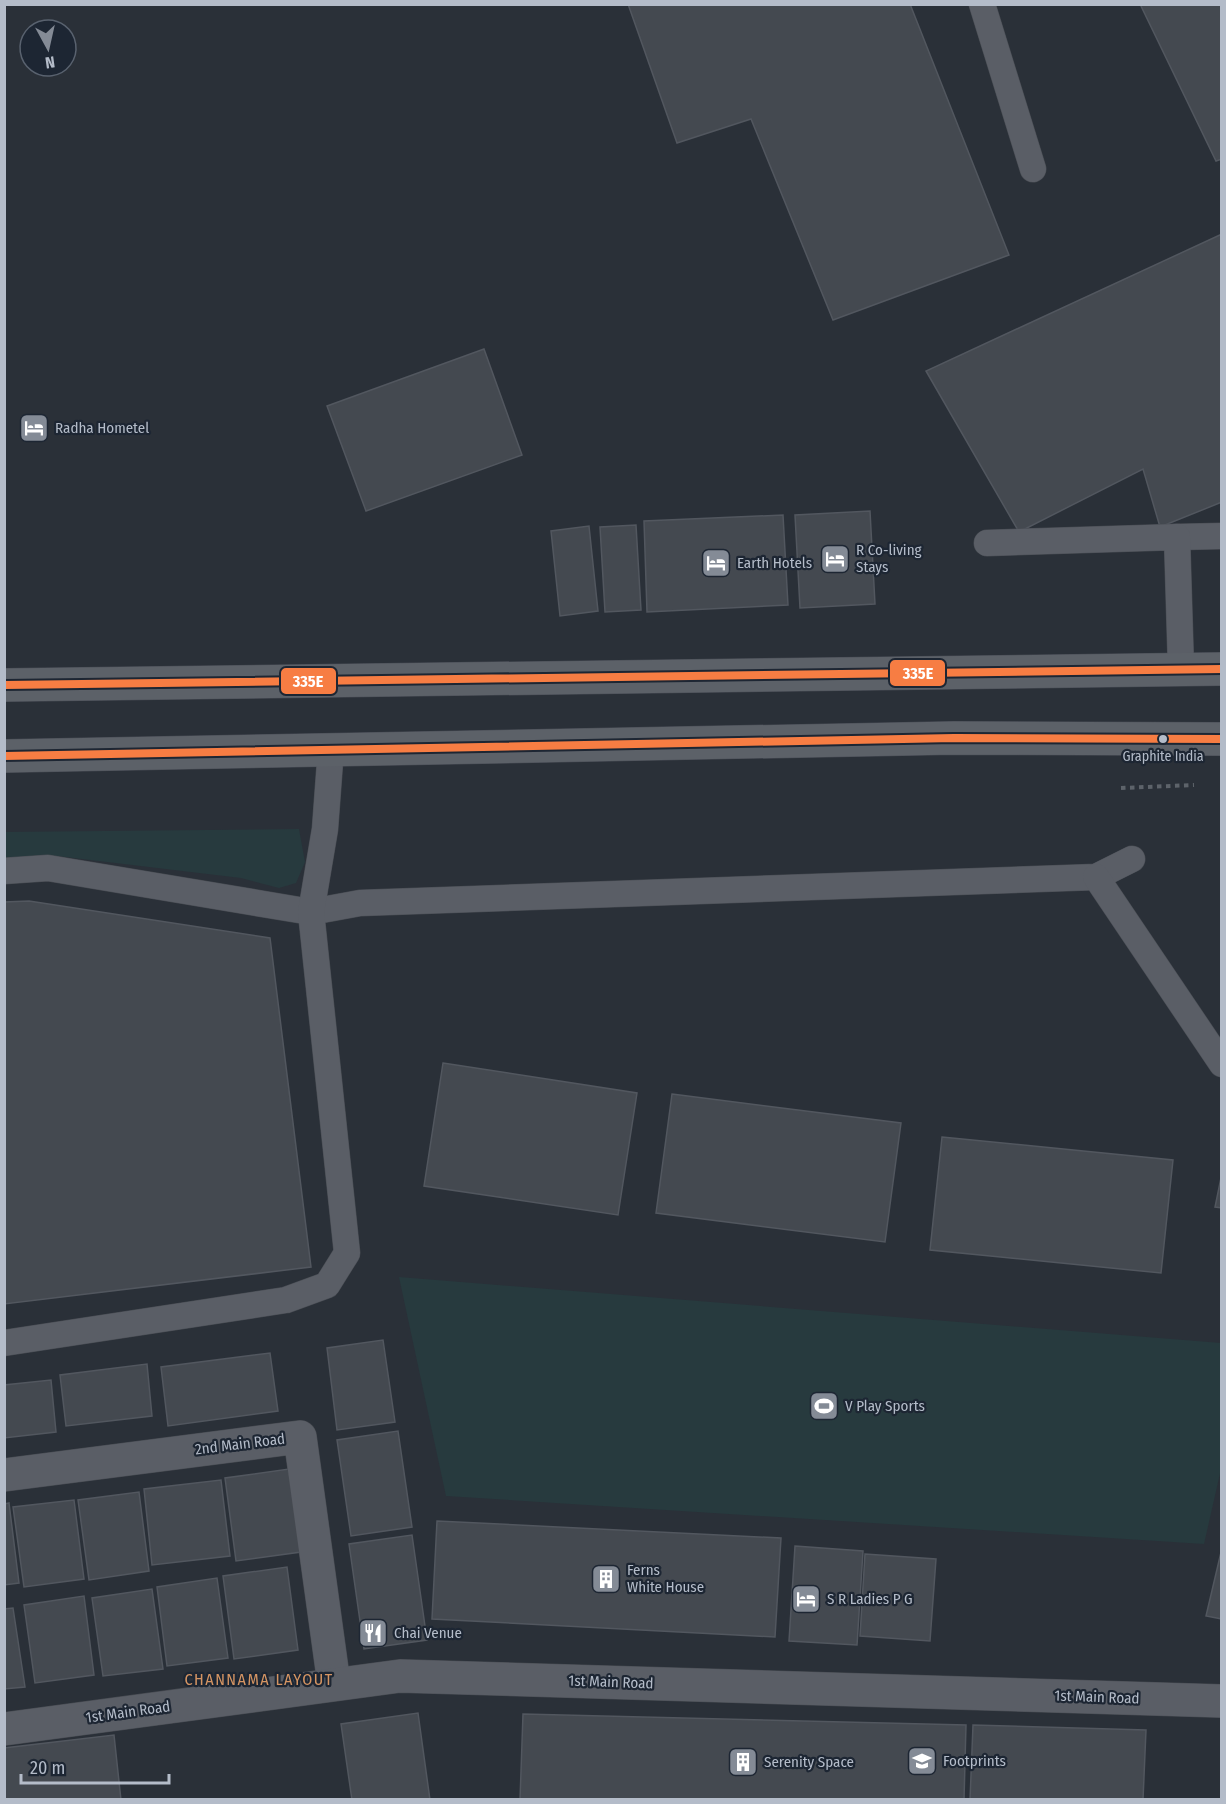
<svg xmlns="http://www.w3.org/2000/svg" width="1226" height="1804" viewBox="0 0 1226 1804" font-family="'Fira Sans Condensed',sans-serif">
<rect width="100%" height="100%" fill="#2a3038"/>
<g fill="#273a3e">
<path d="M 299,829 L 305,862 L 296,883 L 279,888 L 241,878 L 57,856 L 5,859 L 4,832 Z"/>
<path d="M 399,1277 L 1221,1343 L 1221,1469 L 1204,1544 L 446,1496 Z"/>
</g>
<g fill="#444950" stroke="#52575f" stroke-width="1.5">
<path d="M 628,4 L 910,4 L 1009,255 L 833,320 L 751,119 L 677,143 Z"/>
<path d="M 1140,4 L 1222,4 L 1222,159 L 1216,161 Z"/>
<path d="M 1222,234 L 1222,502 L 1160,527 L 1143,469 L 1019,532 L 926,371 Z"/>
<path d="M 484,349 L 522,455 L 366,511 L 327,406 Z"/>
<path d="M 870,511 L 875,604 L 800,608 L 795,515 Z"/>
<path d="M 783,515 L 788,605 L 647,612 L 644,521 Z"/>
<path d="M 636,525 L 641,610 L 605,612 L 600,527 Z"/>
<path d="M 589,526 L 598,611 L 560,616 L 551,531 Z"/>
<path d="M 29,901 L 270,938 L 311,1267 L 4,1304 L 4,902 Z"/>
<path d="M 443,1063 L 637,1093 L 618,1215 L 424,1186 Z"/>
<path d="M 672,1094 L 901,1123 L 885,1242 L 656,1213 Z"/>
<path d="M 942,1137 L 1173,1160 L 1161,1273 L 930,1250 Z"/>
<path d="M 1222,1173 L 1222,1208 L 1215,1207 Z"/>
<path d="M 383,1340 L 395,1422 L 337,1430 L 327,1348 Z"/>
<path d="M 270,1353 L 278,1411 L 168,1426 L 161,1367 Z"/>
<path d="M 147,1364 L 152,1416 L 66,1426 L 60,1375 Z"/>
<path d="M 51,1380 L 56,1432 L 4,1438 L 4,1385 Z"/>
<path d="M 398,1431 L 412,1527 L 351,1536 L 337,1440 Z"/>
<path d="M 289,1469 L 301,1552 L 236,1561 L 225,1478 Z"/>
<path d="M 221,1480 L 230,1556 L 152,1565 L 144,1489 Z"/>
<path d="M 139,1492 L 149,1571 L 89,1580 L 78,1500 Z"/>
<path d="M 74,1500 L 84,1579 L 24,1587 L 13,1507 Z"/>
<path d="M 9,1503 L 19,1583 L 4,1585 L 4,1504 Z"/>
<path d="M 437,1521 L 781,1538 L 775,1637 L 432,1619 Z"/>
<path d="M 412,1535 L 427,1640 L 364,1649 L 349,1544 Z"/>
<path d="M 795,1546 L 863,1551 L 857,1645 L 789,1641 Z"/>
<path d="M 1222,1548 L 1222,1619 L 1206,1616 Z"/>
<path d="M 865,1554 L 936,1559 L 930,1641 L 860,1636 Z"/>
<path d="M 287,1567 L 298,1650 L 234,1659 L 223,1576 Z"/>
<path d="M 217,1578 L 228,1658 L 167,1666 L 157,1587 Z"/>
<path d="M 152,1589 L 163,1669 L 103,1676 L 92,1598 Z"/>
<path d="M 84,1596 L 94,1675 L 35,1683 L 24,1605 Z"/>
<path d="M 13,1608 L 25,1687 L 4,1689 L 4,1609 Z"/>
<path d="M 418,1713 L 430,1800 L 352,1800 L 341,1724 Z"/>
<path d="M 523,1714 L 966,1725 L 964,1800 L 520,1800 Z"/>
<path d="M 973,1725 L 1146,1730 L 1143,1800 L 970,1800 Z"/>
<path d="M 114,1735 L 121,1800 L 4,1800 L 4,1748 Z"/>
</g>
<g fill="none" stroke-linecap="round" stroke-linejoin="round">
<g stroke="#484c53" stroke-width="27">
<g id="service">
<path d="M 982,4 L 1033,169"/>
<path d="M 1177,537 L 1222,536"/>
<path d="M 987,543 L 1177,537 L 1181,669"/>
<path d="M 4,871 L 48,868 L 311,912 L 360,903 L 1096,877 L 1132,859"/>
<path d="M 1096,877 L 1222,1064"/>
<path d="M 4,1343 L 286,1300 L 327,1285 L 347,1253 L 311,912 L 325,829 L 331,748"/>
</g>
</g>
<g stroke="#484c53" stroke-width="34">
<g id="minor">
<path d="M 4,1475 L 300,1437 L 334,1684"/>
<path d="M 4,1729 L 400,1676 L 1222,1701"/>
</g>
</g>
<g stroke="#484c55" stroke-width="34">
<g id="primary">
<path d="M 4,685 L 1222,669"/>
<path d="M 4,756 L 954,738 L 1222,739"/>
</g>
</g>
<path stroke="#5d636a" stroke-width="4" stroke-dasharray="4.5 4.5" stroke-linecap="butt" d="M 1121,788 L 1194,785"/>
<use href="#service" stroke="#5a5e66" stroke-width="26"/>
<use href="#minor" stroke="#5a5e66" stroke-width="33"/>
<use href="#primary" stroke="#5c6168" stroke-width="33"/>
<g stroke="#1d2633" stroke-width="12">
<g id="bus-1">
<path d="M 4,685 L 1222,669"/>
<path d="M 4,756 L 954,738 L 1222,739"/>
</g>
</g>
<use href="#bus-1" stroke="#f77d43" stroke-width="8"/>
</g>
<defs>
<g id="hotel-square" transform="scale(1.5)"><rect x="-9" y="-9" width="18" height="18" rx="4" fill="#848b96" stroke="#1d2633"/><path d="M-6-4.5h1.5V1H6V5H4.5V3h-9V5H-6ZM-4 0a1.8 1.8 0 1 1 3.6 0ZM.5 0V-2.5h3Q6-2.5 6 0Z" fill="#fff"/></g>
<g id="stadium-square" transform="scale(1.5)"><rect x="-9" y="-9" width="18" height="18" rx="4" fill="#848b96" stroke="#1d2633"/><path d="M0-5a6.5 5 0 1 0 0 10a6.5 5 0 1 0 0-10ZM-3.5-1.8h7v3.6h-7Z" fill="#fff"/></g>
<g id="building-square" transform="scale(1.5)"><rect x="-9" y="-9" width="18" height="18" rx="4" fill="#848b96" stroke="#1d2633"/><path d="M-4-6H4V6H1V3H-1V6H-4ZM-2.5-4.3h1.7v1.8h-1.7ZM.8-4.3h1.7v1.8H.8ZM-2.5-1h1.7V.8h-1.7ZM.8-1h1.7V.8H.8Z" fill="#fff"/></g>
<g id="restaurant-square" transform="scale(1.5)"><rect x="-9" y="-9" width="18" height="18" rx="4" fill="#848b96" stroke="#1d2633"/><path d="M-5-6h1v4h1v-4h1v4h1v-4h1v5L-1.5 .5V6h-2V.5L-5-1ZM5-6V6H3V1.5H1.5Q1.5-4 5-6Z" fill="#fff"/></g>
<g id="school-square" transform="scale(1.5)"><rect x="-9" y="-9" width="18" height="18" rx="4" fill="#848b96" stroke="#1d2633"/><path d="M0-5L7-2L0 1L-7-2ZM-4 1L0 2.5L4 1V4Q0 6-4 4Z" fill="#fff"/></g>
</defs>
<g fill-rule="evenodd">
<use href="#hotel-square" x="34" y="428"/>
<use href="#hotel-square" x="835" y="559"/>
<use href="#hotel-square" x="716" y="563"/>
<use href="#stadium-square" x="824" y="1406"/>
<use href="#building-square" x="606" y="1579"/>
<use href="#hotel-square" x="806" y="1599"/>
<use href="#restaurant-square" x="373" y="1633"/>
<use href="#school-square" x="922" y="1761"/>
<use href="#building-square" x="743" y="1762"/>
</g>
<circle fill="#b4bcc9" stroke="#1d2633" stroke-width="2" cx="1163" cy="739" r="5"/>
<g text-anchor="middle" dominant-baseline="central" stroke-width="4.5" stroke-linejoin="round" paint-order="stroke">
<g font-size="14" fill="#b4bcc9" stroke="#1d2633">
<text x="1163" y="756">Graphite India</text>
</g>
<g font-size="15" fill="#b4bcc9" stroke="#1d2633" text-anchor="start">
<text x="55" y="428">Radha Hometel</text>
<text x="856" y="550">R Co-living<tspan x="856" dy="17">Stays</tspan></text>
<text x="737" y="563">Earth Hotels</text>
<text x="845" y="1406">V Play Sports</text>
<text x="627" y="1570">Ferns<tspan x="627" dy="17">White House</tspan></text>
<text x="827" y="1599">S R Ladies P G</text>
<text x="394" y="1633">Chai Venue</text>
<text x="943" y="1761">Footprints</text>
<text x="764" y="1762">Serenity Space</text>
</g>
<g font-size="15" fill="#b4bcc9" stroke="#1d2633">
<text transform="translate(240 1444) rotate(-7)">2nd Main Road</text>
<text transform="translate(611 1682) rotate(2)">1st Main Road</text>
<text transform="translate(1097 1697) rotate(2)">1st Main Road</text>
<text transform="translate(128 1712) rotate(-8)">1st Main Road</text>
</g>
<g font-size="16" letter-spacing="1.5" fill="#d59563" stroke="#1d2633">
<text x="259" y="1679">CHANNAMA LAYOUT</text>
</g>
</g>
<g stroke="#1d2633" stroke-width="2">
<rect x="889" y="659" width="57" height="28" rx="6" fill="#f77d43"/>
<rect x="280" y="667" width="57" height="28" rx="6" fill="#f77d43"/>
</g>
<g font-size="16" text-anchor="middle" font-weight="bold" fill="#fff">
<text x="918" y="679">335E</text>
<text x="308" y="687">335E</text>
</g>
<rect width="1226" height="1804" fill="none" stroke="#b4bcc9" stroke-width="12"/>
<g transform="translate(48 48) rotate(172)"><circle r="28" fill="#1d2633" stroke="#59626f" stroke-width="1.5"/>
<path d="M0-4.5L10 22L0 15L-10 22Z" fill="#848b96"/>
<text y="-9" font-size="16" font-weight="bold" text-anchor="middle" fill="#b4bcc9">N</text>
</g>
<path d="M21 1774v9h148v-9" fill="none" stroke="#b4bcc9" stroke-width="3"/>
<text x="30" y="1774" font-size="18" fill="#b4bcc9" stroke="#1d2633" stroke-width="4.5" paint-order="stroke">20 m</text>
</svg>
